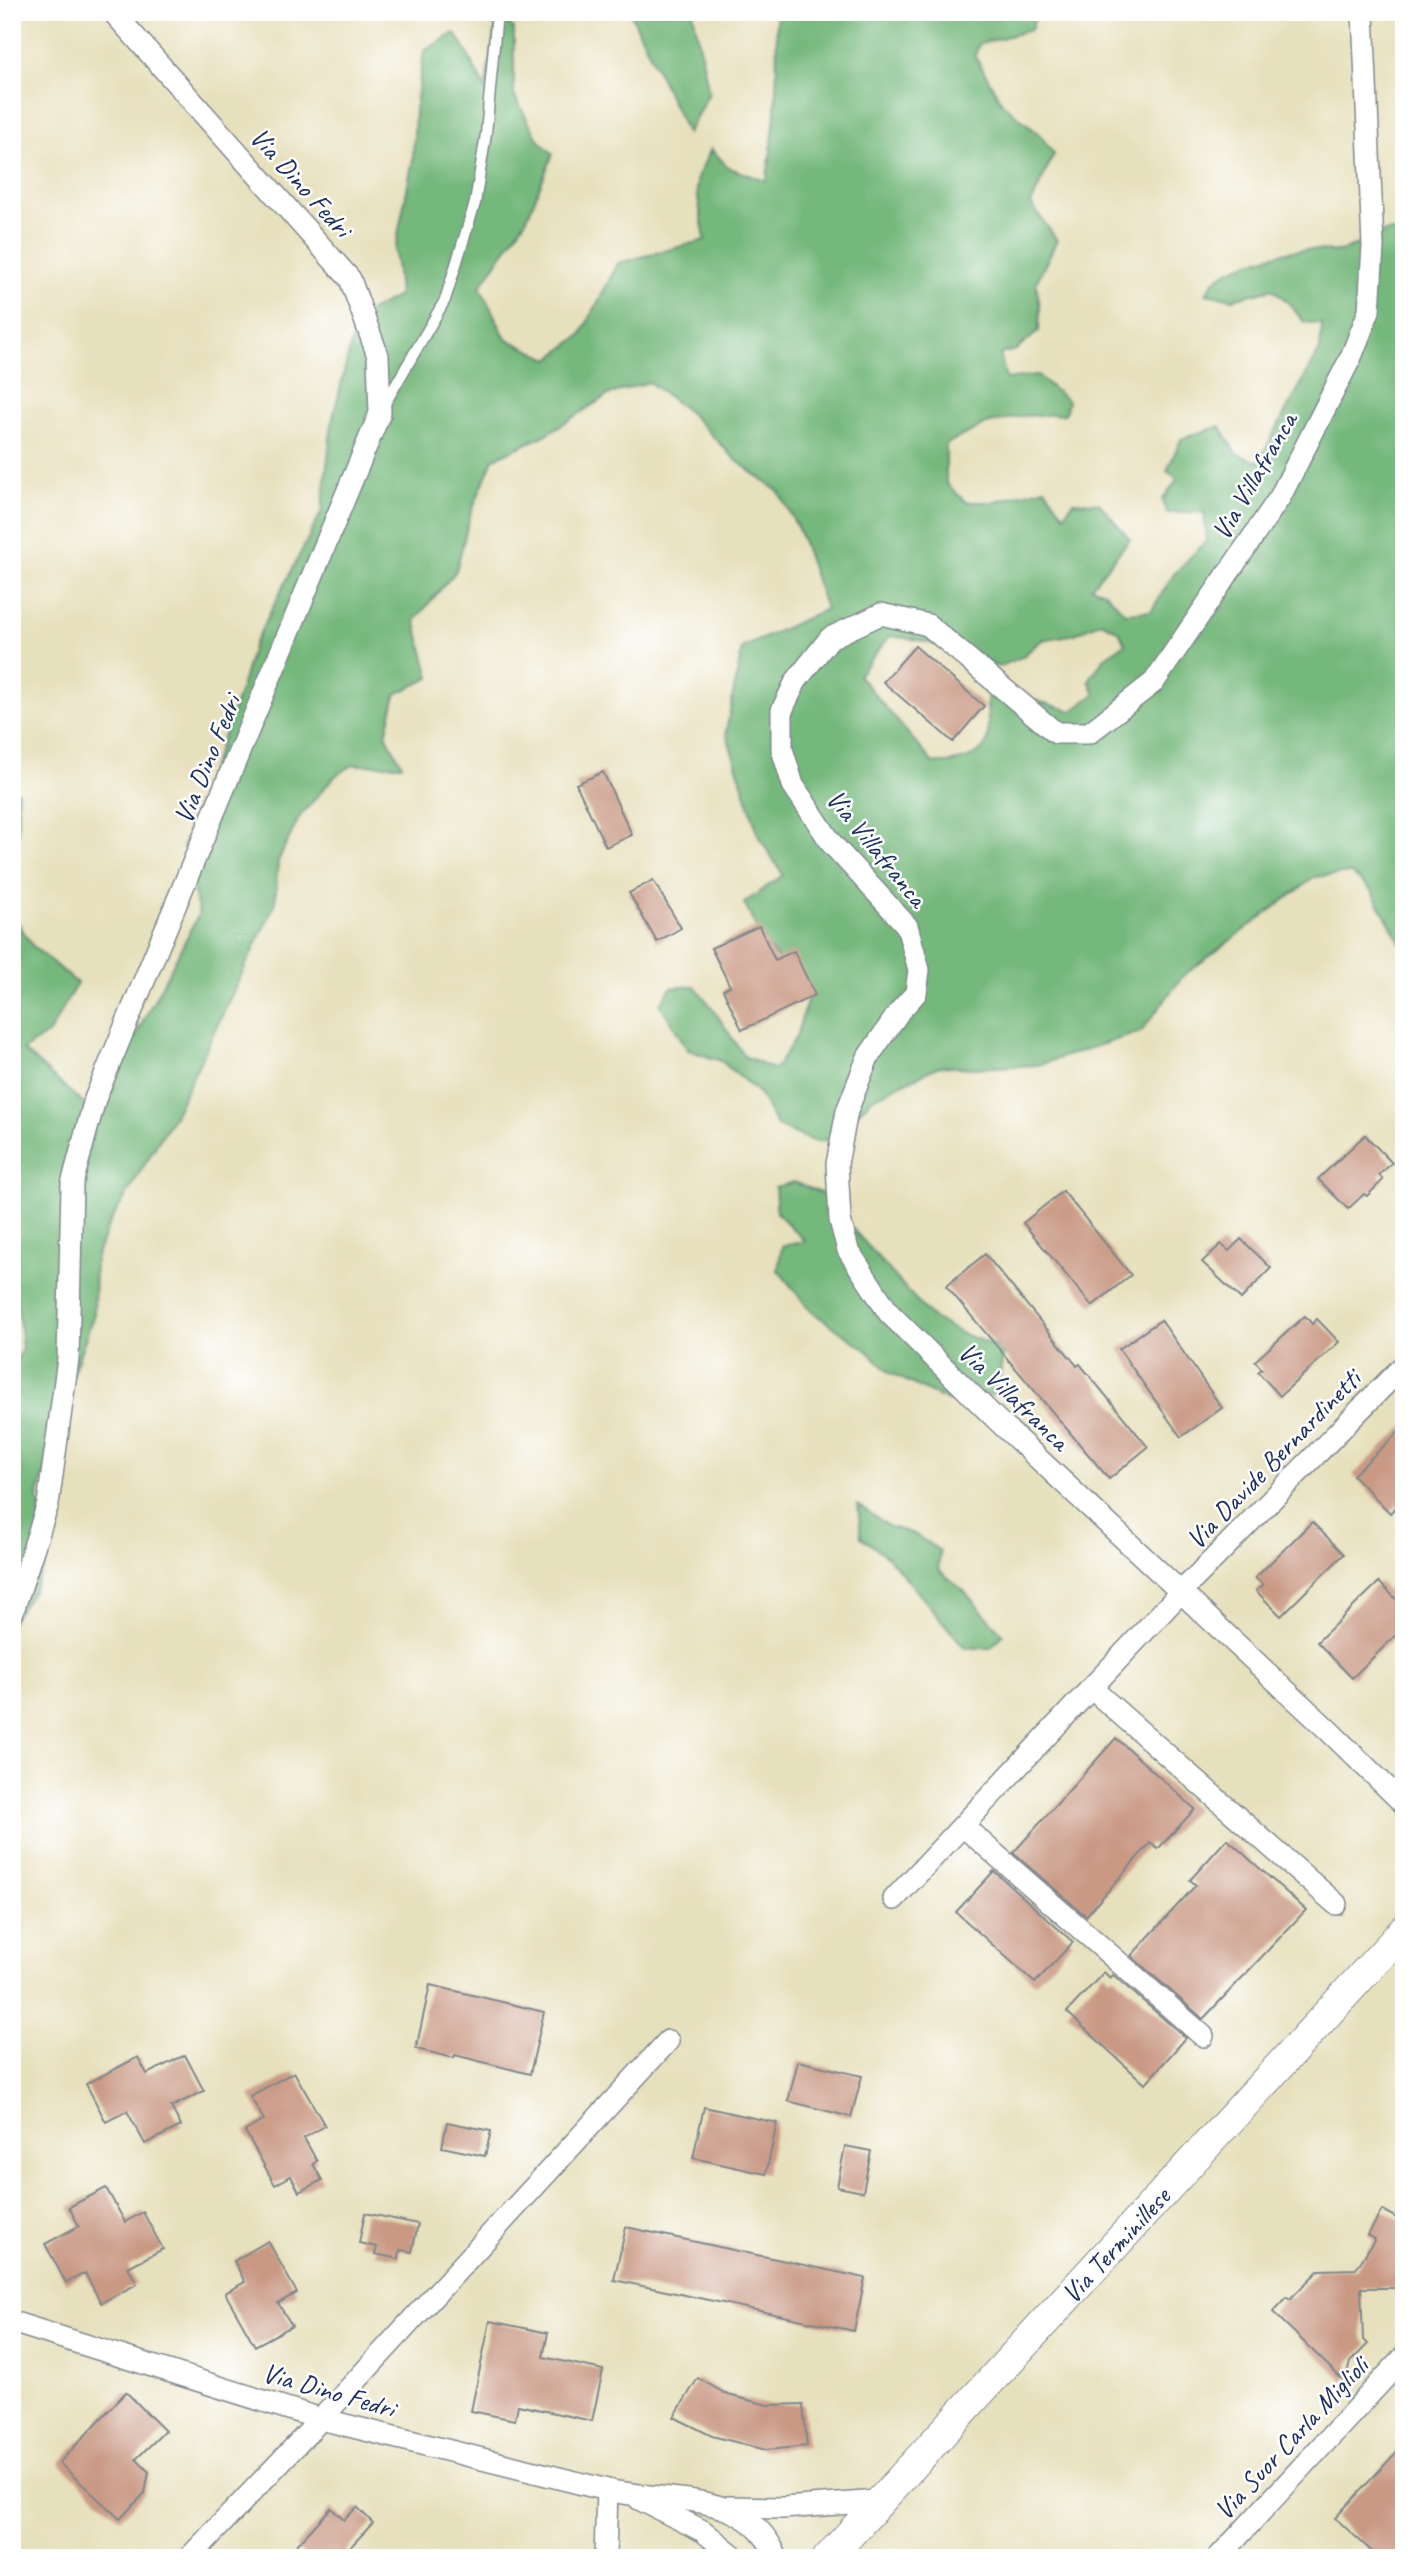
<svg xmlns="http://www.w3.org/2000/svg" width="1416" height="2570" viewBox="0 0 1416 2570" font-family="Caveat,sans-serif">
<rect width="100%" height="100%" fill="#fff"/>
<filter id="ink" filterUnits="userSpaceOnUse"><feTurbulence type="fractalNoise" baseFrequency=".0143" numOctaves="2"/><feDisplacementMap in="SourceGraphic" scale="14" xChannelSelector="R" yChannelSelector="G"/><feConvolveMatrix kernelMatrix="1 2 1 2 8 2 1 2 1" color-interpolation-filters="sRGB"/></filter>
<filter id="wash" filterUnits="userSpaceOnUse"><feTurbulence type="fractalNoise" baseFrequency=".00686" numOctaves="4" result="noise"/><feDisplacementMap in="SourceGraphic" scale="28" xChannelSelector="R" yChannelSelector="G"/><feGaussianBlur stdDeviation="1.57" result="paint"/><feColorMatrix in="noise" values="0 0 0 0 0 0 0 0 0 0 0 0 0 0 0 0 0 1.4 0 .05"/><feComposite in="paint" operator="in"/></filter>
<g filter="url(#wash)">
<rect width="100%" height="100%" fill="#e7e0bc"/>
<g fill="#74b87c" stroke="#48746d" stroke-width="2" fill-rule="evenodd">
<path d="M 630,12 L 693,12 L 709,93 L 687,134 Z"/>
<path d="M 776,12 L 1037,12 L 1031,30 L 979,44 L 975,56 L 1002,103 L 1040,135 L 1054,154 L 1031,204 L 1057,240 L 1036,283 L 1040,307 L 1039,331 L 1016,350 L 1000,354 L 1006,379 L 1037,375 L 1068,401 L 1065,414 L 1020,416 L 986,424 L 946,444 L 946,483 L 966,502 L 992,502 L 1045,488 L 1064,515 L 1073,502 L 1099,503 L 1130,539 L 1091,587 L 1105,592 L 1125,613 L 1151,611 L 1174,574 L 1207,540 L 1204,512 L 1167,513 L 1162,500 L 1178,479 L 1167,471 L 1181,439 L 1220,426 L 1237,454 L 1258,462 L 1320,350 L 1322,324 L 1304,322 L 1287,301 L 1272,289 L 1233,299 L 1206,293 C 1209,289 1212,283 1215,280 C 1231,265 1280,252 1301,250 C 1314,248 1327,253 1339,251 C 1364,247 1377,224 1404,234 L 1404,949 L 1371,890 L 1351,873 L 1315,877 L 1183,976 L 1141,1032 L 1038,1065 L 975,1068 L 939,1066 L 871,1099 L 833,1139 L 815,1142 L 777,1126 L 759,1093 L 721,1061 L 688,1050 L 660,1004 L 671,988 L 695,986 L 713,1009 L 744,1056 L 775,1070 L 796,1037 L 809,995 L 764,943 L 744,903 L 783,875 L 759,837 L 726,732 L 742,648 L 826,609 L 799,531 L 779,492 L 737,461 L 690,413 L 649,382 L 610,394 L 545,435 L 493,459 L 470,515 L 456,571 L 415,620 L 430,678 L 396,694 L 386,735 L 402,765 L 353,765 L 334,777 L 300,816 L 278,861 L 275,904 L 175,1114 L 109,1224 L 95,1259 L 94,1314 L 63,1401 L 52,1450 L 38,1495 L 47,1558 L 33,1591 L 12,1621 L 12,1373 L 22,1348 L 17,1300 L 12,1299 L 12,914 L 33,946 L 77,983 L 49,1033 L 23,1050 L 95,1114 L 199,914 L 183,846 L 241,688 L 253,646 L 322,511 L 332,422 L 357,319 L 399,295 L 395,250 L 413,159 L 415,111 L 424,51 L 454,33 L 462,43 L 485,89 L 498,14 L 514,29 L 514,95 L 539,141 L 553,154 L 527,218 L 480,287 L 506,339 L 549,359 L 581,335 L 618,263 L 705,240 L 697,192 L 697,178 L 711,149 L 729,168 L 766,181 C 777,125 778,70 776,12 ZM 1101,622 L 1119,631 L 1125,644 L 1105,657 L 1089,680 L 1095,694 L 1072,711 L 1024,697 L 987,698 C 987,711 989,725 988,737 C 986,759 950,764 933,763 L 858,675 L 890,636 C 930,640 963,651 999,667 L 1022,657 L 1042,640 L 1075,634 Z"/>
<path d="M 12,789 L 18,791 L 18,850 L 12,877 Z"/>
<path d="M 794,1182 L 821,1193 L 931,1317 L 960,1333 L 1004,1349 L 997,1394 L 947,1401 L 890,1373 L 868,1351 L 811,1311 L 778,1270 L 782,1246 L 805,1241 L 777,1213 L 775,1187 Z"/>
<path d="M 858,1505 L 890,1527 L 914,1534 L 940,1551 L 938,1569 L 965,1592 L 1003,1635 L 990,1648 L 965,1648 L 889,1558 L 861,1537 Z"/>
</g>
<g id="blocks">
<g fill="#c99984">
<path d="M 915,646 L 984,706 L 953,742 L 883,682 Z"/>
<path d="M 603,772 L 632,835 L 606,847 L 576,784 Z"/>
<path d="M 653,880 L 681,928 L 657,942 L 629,893 Z"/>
<path d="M 759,926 L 775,960 L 794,951 L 815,995 L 742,1030 L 723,990 L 730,986 L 711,948 Z"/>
<path d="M 1365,1135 L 1392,1163 L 1379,1175 L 1383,1180 L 1367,1196 L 1364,1194 L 1348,1209 L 1318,1179 Z"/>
<path d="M 1063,1191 L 1131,1275 L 1092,1306 L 1023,1223 Z"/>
<path d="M 1241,1239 L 1271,1268 L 1241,1299 L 1202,1262 L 1221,1244 L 1229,1251 Z"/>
<path d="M 985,1254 L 1077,1366 L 1080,1364 L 1148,1447 L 1109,1479 L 946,1286 Z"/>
<path d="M 1305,1316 L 1312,1324 L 1317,1319 L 1339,1342 L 1280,1396 L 1258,1372 L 1262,1369 L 1255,1361 Z"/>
<path d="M 1161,1320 L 1222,1408 L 1181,1437 L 1119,1349 Z"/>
<path d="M 1404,1427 L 1404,1499 L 1390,1513 L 1353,1475 Z"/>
<path d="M 1312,1522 L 1344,1554 L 1281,1616 L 1256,1591 L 1263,1585 L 1255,1578 Z"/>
<path d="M 1379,1582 L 1404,1607 L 1404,1627 L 1352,1678 L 1317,1642 Z"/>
<path d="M 1116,1738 L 1195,1809 L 1158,1849 L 1150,1843 L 1086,1916 L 1013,1853 Z"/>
<path d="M 1227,1839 L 1306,1910 L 1203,2019 L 1131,1956 L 1196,1885 L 1190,1880 Z"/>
<path d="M 994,1871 L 1073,1942 L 1035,1983 L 956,1912 Z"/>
<path d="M 1104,1972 L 1110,1978 L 1113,1975 L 1186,2038 L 1145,2084 L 1067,2012 Z"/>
<path d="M 430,1985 L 544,2012 L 530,2074 L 455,2055 L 454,2058 L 416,2049 Z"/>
<path d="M 185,2055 L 204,2091 L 171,2107 L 181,2126 L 145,2144 L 127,2111 L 106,2122 L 86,2084 L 138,2057 L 147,2074 Z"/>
<path d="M 798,2061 L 862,2076 L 851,2117 L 788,2101 Z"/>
<path d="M 294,2072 L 325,2126 L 304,2138 L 317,2161 L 313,2164 L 322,2180 L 299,2192 L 291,2176 L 275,2185 L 245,2131 L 264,2120 L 250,2096 Z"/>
<path d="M 704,2107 L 777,2123 L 766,2174 L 693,2158 Z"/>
<path d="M 447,2122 L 491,2131 L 485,2156 L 442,2147 Z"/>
<path d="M 845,2146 L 871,2151 L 863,2192 L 837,2187 Z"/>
<path d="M 106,2188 L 125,2222 L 143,2212 L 163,2249 L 128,2267 L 137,2284 L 101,2303 L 85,2273 L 66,2283 L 45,2244 L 79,2226 L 69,2207 Z"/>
<path d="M 1382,2210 L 1404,2222 L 1404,2288 L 1361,2288 L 1363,2339 L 1368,2344 L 1350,2362 L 1345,2382 L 1273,2312 L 1287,2297 L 1290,2299 L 1319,2270 L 1356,2269 L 1375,2239 L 1368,2235 Z"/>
<path d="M 365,2213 L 418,2224 L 412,2252 L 400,2250 L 399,2259 L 375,2254 L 377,2247 L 359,2243 Z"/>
<path d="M 626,2227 L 865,2278 L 854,2331 L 614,2280 Z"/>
<path d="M 268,2241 L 297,2293 L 278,2303 L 292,2326 L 255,2346 L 225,2293 L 245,2282 L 234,2261 Z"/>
<path d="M 490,2321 L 548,2333 L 543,2357 L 603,2370 L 592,2421 L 518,2405 L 515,2420 L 471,2411 Z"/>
<path d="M 698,2378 L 728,2395 L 768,2405 L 803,2404 L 807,2446 L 766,2450 L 712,2436 L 674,2417 Z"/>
<path d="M 126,2392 L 165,2431 L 136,2459 L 149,2472 L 145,2493 L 120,2519 L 59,2463 Z"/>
<path d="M 1404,2444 L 1404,2558 L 1379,2558 L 1335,2518 Z"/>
<path d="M 357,2507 L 373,2523 L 340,2558 L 307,2558 L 295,2547 L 331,2508 L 344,2520 Z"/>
</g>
</g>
</g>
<g filter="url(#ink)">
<use href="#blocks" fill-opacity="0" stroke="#81888d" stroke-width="2"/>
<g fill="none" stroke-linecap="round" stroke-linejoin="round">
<g stroke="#81888d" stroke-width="13">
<path id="lane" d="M 383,407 L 445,300 L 475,203 L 486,134 L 497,12"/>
</g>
<g stroke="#81888d" stroke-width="24">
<g id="street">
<path d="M 1363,12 L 1373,246 L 1369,311 L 1351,357 L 1280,497 L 1154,682 L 1089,733 L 1056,733 L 928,625 L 881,614 L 830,638 L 796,681 L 782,710 L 782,749 L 793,785 L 832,844 L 907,926 L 919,970 L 916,993 L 899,1012 L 868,1057 L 847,1111 L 837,1164 L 840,1220 L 848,1250 L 889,1313 L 997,1420 L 1326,1728 L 1404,1804"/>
<path d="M 12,1614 L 48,1504 L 68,1359 L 72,1184 L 95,1099 L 380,413 L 378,356 L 350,279 L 113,12"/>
<path d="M 1091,1688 L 1336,1904"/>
<path d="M 963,1826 L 1203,2036"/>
<path d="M 894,1899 L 1181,1592 L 1404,1365"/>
<path d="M 12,2322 L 321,2419 L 607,2490 C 667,2504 748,2487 777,2558"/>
<path d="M 639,2499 L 703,2531 L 736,2558"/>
<path d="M 728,2507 L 783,2508 L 879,2501"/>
<path d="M 189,2558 L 321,2419 L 668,2041"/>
<path d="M 605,2558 L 607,2490"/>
<path d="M 1218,2558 L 1404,2357"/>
</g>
</g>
<g stroke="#81888d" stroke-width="32">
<g id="secondary">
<path id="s1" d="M 828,2558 L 1404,1930"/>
</g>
</g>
<use href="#lane" stroke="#fff" stroke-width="10"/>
<use href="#street" stroke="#fff" stroke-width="21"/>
<use href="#secondary" stroke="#fff" stroke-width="30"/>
</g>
</g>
<g text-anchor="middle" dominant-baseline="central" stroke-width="5" stroke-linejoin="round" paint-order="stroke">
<g font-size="28" fill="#1b2f5e" stroke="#fff">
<text transform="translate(301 182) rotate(48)">Via Dino Fedri</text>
<text transform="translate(1254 476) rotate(-60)">Via Villafranca</text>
<text transform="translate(207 759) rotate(-68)">Via Dino Fedri</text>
<text transform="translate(877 848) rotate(51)">Via Villafranca</text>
<text transform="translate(1014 1396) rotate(44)">Via Villafranca</text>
<text transform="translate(1273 1459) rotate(-46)">Via Davide Bernardinetti</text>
<text stroke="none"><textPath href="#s1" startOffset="425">Via Terminillese</textPath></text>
<text transform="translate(329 2390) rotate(16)">Via Dino Fedri</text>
<text transform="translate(1291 2438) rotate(-47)">Via Suor Carla Miglioli</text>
</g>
</g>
<rect width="1416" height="2570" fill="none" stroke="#fff" stroke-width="42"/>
</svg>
